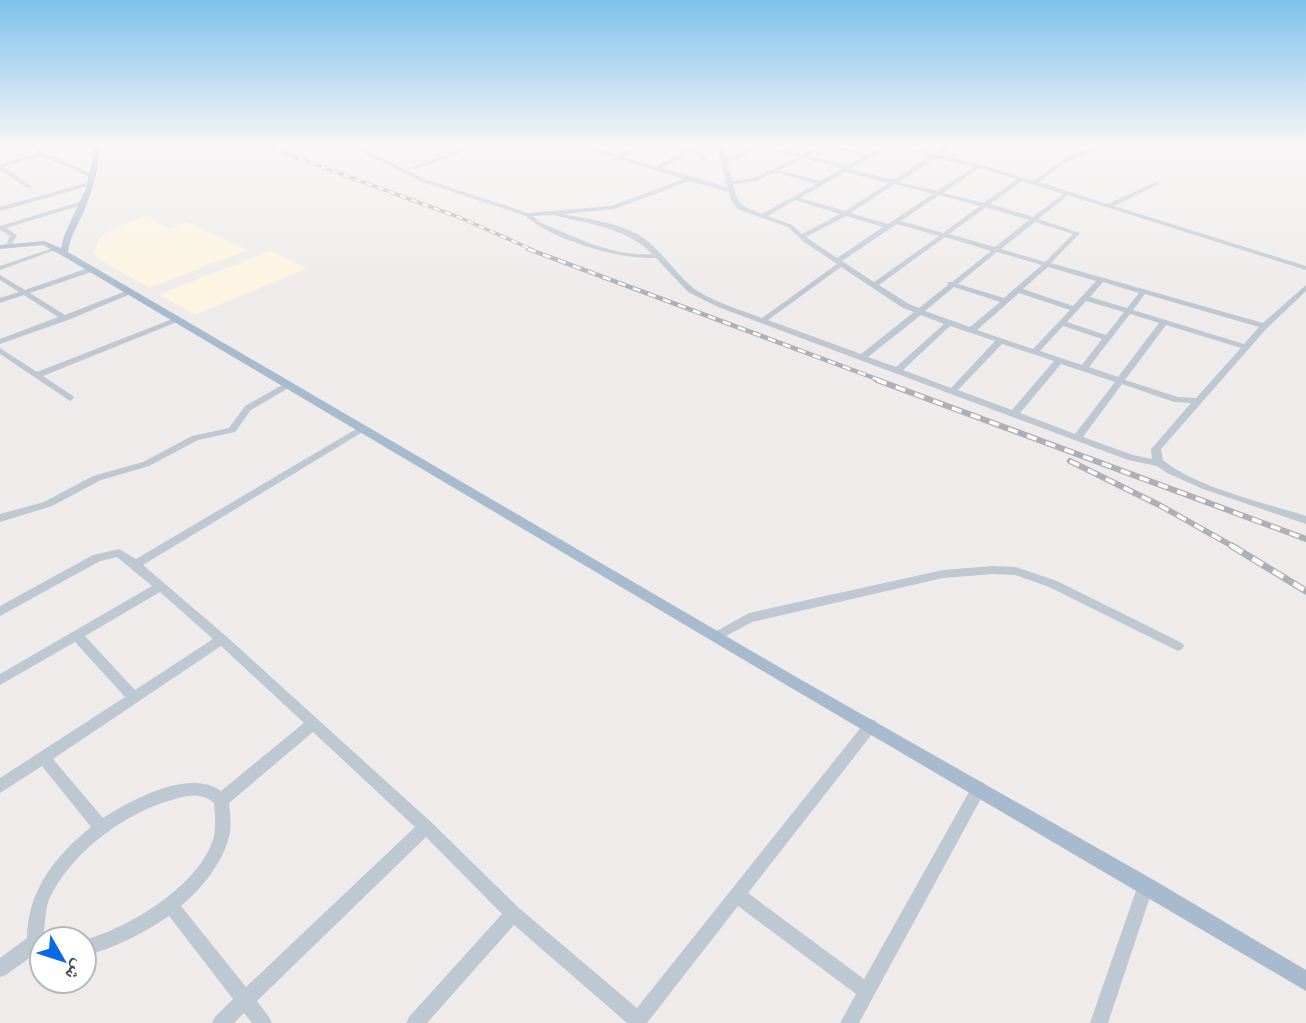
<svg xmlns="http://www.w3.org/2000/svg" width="1306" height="1023" viewBox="0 0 1306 1023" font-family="'Fira Sans Condensed','Noto Naskh Arabic',sans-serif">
<rect width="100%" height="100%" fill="#efebeb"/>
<g fill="#fdf5e1">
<path d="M 148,215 L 168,229 L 187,222 L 248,250 L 149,288 L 96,257 L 94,252 L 100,237 L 119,226 Z"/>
<path d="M 270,251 L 307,268 L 195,315 L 159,294 Z"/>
</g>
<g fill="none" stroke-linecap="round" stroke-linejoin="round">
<g fill="#bdc8d3" fill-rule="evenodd">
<path d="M 25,146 L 32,146 L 97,177 L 92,178 L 43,156 L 8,165 L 4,168 L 33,187 L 28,188 L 0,170 L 0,165 L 4,163 L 39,153 Z"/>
<path d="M 351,146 L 358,146 L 424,179 L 528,213 L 611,206 L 684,179 L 578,146 L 587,146 L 617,155 L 635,146 L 642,146 L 623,157 L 655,167 L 694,146 L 702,146 L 706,161 L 702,161 L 697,149 L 661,168 L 694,177 L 728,188 L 727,185 L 722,183 L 726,181 L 717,146 L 723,146 L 726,159 L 753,146 L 769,146 L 802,155 L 819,146 L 826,146 L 808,156 L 847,166 L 864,156 L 827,146 L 837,146 L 868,154 L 883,146 L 889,146 L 850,169 L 893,180 L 930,156 L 894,146 L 904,146 L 934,154 L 946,146 L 952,146 L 940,155 L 981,165 L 1034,181 C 1051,168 1079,146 1100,146 L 1060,166 L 1039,182 L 1108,204 L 1155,182 L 1159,182 L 1159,184 L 1114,206 L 1306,266 L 1306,270 L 1068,195 L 1038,219 L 1080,233 L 1051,263 L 1263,323 L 1306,285 L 1306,291 L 1267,328 L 1161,449 L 1163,460 C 1195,487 1265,503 1306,516 L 1306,524 L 1203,489 L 1167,473 L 1157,466 L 1128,460 L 718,307 L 688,292 L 656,258 C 621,260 552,240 526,216 L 420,181 ZM 760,147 L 798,157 L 754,178 L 732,181 L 727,163 ZM 803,158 L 843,168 L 820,181 L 779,170 ZM 936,158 L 974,167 L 937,191 L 899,182 ZM 979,168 L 1017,179 L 984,203 L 943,193 ZM 775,172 L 816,184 L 762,214 C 741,206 739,206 733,184 L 757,181 ZM 845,172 L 889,183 L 845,211 L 800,198 ZM 690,181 L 729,192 L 731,200 L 737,209 L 788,227 L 804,242 L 837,264 L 762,318 C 741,310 708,300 692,287 C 673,271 659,246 637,234 C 615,222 587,219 563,214 L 614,209 ZM 1022,181 L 1063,194 L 1033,217 L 990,204 ZM 895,184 L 933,194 L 888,224 L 850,213 ZM 939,195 L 980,206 L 943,233 L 901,221 ZM 795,200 L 840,214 L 802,234 L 792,225 L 768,216 ZM 986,207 L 1029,220 L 995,247 L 949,234 ZM 553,215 C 588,224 626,227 652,254 C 613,257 575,237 539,222 L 533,216 ZM 846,216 L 883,227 L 837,258 L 806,237 ZM 1035,222 L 1073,234 L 1045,262 L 1001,249 ZM 897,224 L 939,236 L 874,282 L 842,261 ZM 945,237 L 991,251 L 952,282 L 948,282 L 948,285 L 919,308 L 909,304 L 879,285 ZM 997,252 L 1042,265 L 1004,298 L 958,284 ZM 841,267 L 903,308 L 914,312 L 861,354 L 768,320 ZM 1048,267 L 1096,281 L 1073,306 L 1023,289 ZM 1103,282 L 1139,293 L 1127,308 L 1090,297 ZM 954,287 L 1000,302 L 970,327 L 925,311 ZM 1019,293 L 1070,310 L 1033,349 L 977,330 ZM 1145,294 L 1259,327 L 1244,344 L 1133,310 ZM 1086,301 L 1124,312 L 1106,335 L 1067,322 ZM 1130,314 L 1159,323 L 1118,377 L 1089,367 ZM 921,315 L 944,324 L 896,367 L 868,357 ZM 1166,325 L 1241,348 L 1196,398 L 1178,397 L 1125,380 ZM 950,326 L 995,341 L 951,388 L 903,370 ZM 1063,326 L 1102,339 L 1082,365 L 1040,351 ZM 1002,344 L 1054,361 L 1012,410 L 958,390 ZM 1061,364 L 1115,382 L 1075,434 L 1020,413 ZM 1122,384 L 1174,402 L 1191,403 L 1153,447 L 1151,449 L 1152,459 L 1133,455 L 1083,437 Z"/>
<path d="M 463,146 L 468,146 L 463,152 L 416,169 L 411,168 L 459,150 Z"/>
<path d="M 90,182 L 92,183 L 92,185 L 0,211 L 0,207 Z"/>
<path d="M 83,201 L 86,203 L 85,204 L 6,228 L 17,235 L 11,246 L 6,245 L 10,236 L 0,230 L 0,226 Z"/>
<path d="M 53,248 L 58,249 L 0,270 L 0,266 Z"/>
<path d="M 91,267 L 95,269 L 94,271 L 30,293 L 65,315 L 126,291 L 133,293 L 68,320 L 0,344 L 0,339 L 58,317 L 24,295 L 0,303 L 0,298 L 19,292 L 0,280 L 0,275 L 25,290 Z"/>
<path d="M 175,318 L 178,318 L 182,320 L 43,376 L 73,396 L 74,398 L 70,401 L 0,354 L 0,348 L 37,372 Z"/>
<path d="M 289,381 L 293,384 L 292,386 L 251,410 L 235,432 L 198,440 L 149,466 L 101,480 L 52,506 L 0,522 L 0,514 L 44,502 L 93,476 L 143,462 L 192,436 L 229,428 L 245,406 Z"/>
<path d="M 363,425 L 368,428 L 366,430 L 143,565 L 226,636 L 431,822 L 519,908 L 637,1008 L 866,721 L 871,719 L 876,721 L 878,725 L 876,729 L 748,893 L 864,979 L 974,783 L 979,781 L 984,783 L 986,788 L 984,793 L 859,1023 L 840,1023 L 856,994 L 738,906 L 647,1023 L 627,1023 L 514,925 L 427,1023 L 406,1023 L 409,1017 L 502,914 L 426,837 L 257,1001 L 269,1017 L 272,1023 L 252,1023 L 244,1013 L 234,1023 L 212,1023 L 215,1017 L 233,999 L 169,916 C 142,934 115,948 84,956 L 84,940 C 129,928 202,884 214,836 C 216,825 215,814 214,803 C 200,791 185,796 168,801 C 121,816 73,852 50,897 C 43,912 46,941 40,948 C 34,956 15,968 6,975 L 0,977 L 0,958 L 27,938 C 27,891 56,855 91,827 L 42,766 L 0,793 L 0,778 L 125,697 L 75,642 L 0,685 L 0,674 L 152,586 L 117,557 L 100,561 L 0,616 L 0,606 L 93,555 L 119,549 L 136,559 ZM 160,592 L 213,639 L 135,690 L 85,636 ZM 221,646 L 304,723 L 221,791 C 189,768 131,800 103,818 L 53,759 ZM 313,732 L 415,827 L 246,987 L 181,906 C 202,888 222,864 229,837 C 232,826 230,814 229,803 Z"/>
<path d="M 993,566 L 1016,567 L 1057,581 L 1182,643 L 1184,646 L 1182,649 L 1178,651 L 1174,649 L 1049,587 L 1015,575 L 993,574 L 943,578 L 752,622 L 717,641 L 713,639 L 711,636 L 713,633 L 749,613 L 943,570 Z"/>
<path d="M 1146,877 L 1152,879 L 1154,885 L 1108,1023 L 1090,1023 L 1138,885 L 1140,879 Z"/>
</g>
<path fill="#a8bbce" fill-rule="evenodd" d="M 95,146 L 101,146 C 98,167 94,187 86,206 C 80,222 70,235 68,252 L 798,678 L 1152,879 L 1306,970 L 1306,991 L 788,686 L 68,259 L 43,245 L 0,249 L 0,245 L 44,241 L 61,248 L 64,236 L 86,188 Z"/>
<g stroke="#adb1b7" stroke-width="3.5">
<path id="rail-far3" d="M 265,146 L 461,218 L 533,250"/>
</g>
<g stroke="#adb1b7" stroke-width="4.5">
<path id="rail-far2" d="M 528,249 L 882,381"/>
</g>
<g stroke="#adb1b7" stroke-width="6">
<g id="rail-far1">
<path d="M 877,380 L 1306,539"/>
<path d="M 1070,461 L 1161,506 L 1234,547"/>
</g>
</g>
<g stroke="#adb1b7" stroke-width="7">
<path id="rail" d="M 1232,546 L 1306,591"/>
</g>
<use href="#rail-far3" stroke="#fff" stroke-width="2" stroke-dasharray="6" stroke-linecap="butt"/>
<use href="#rail-far2" stroke="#fff" stroke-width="2.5" stroke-dasharray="8" stroke-linecap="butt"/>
<use href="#rail-far1" stroke="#fff" stroke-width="3.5" stroke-dasharray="10" stroke-linecap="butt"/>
<use href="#rail" stroke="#fff" stroke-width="4.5" stroke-dasharray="12" stroke-linecap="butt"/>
</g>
<linearGradient id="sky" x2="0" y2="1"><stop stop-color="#7dc2ec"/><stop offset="0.5" stop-color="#f8f6f6"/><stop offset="1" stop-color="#f8f6f6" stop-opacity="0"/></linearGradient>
<rect width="1306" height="290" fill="url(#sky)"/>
<g transform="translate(63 960) rotate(129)"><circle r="33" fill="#ffffff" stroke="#b4b9bd" stroke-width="2"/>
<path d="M0-5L12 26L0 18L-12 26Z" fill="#0b69e9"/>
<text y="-10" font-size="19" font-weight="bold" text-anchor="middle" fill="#434f5a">ش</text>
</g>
</svg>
